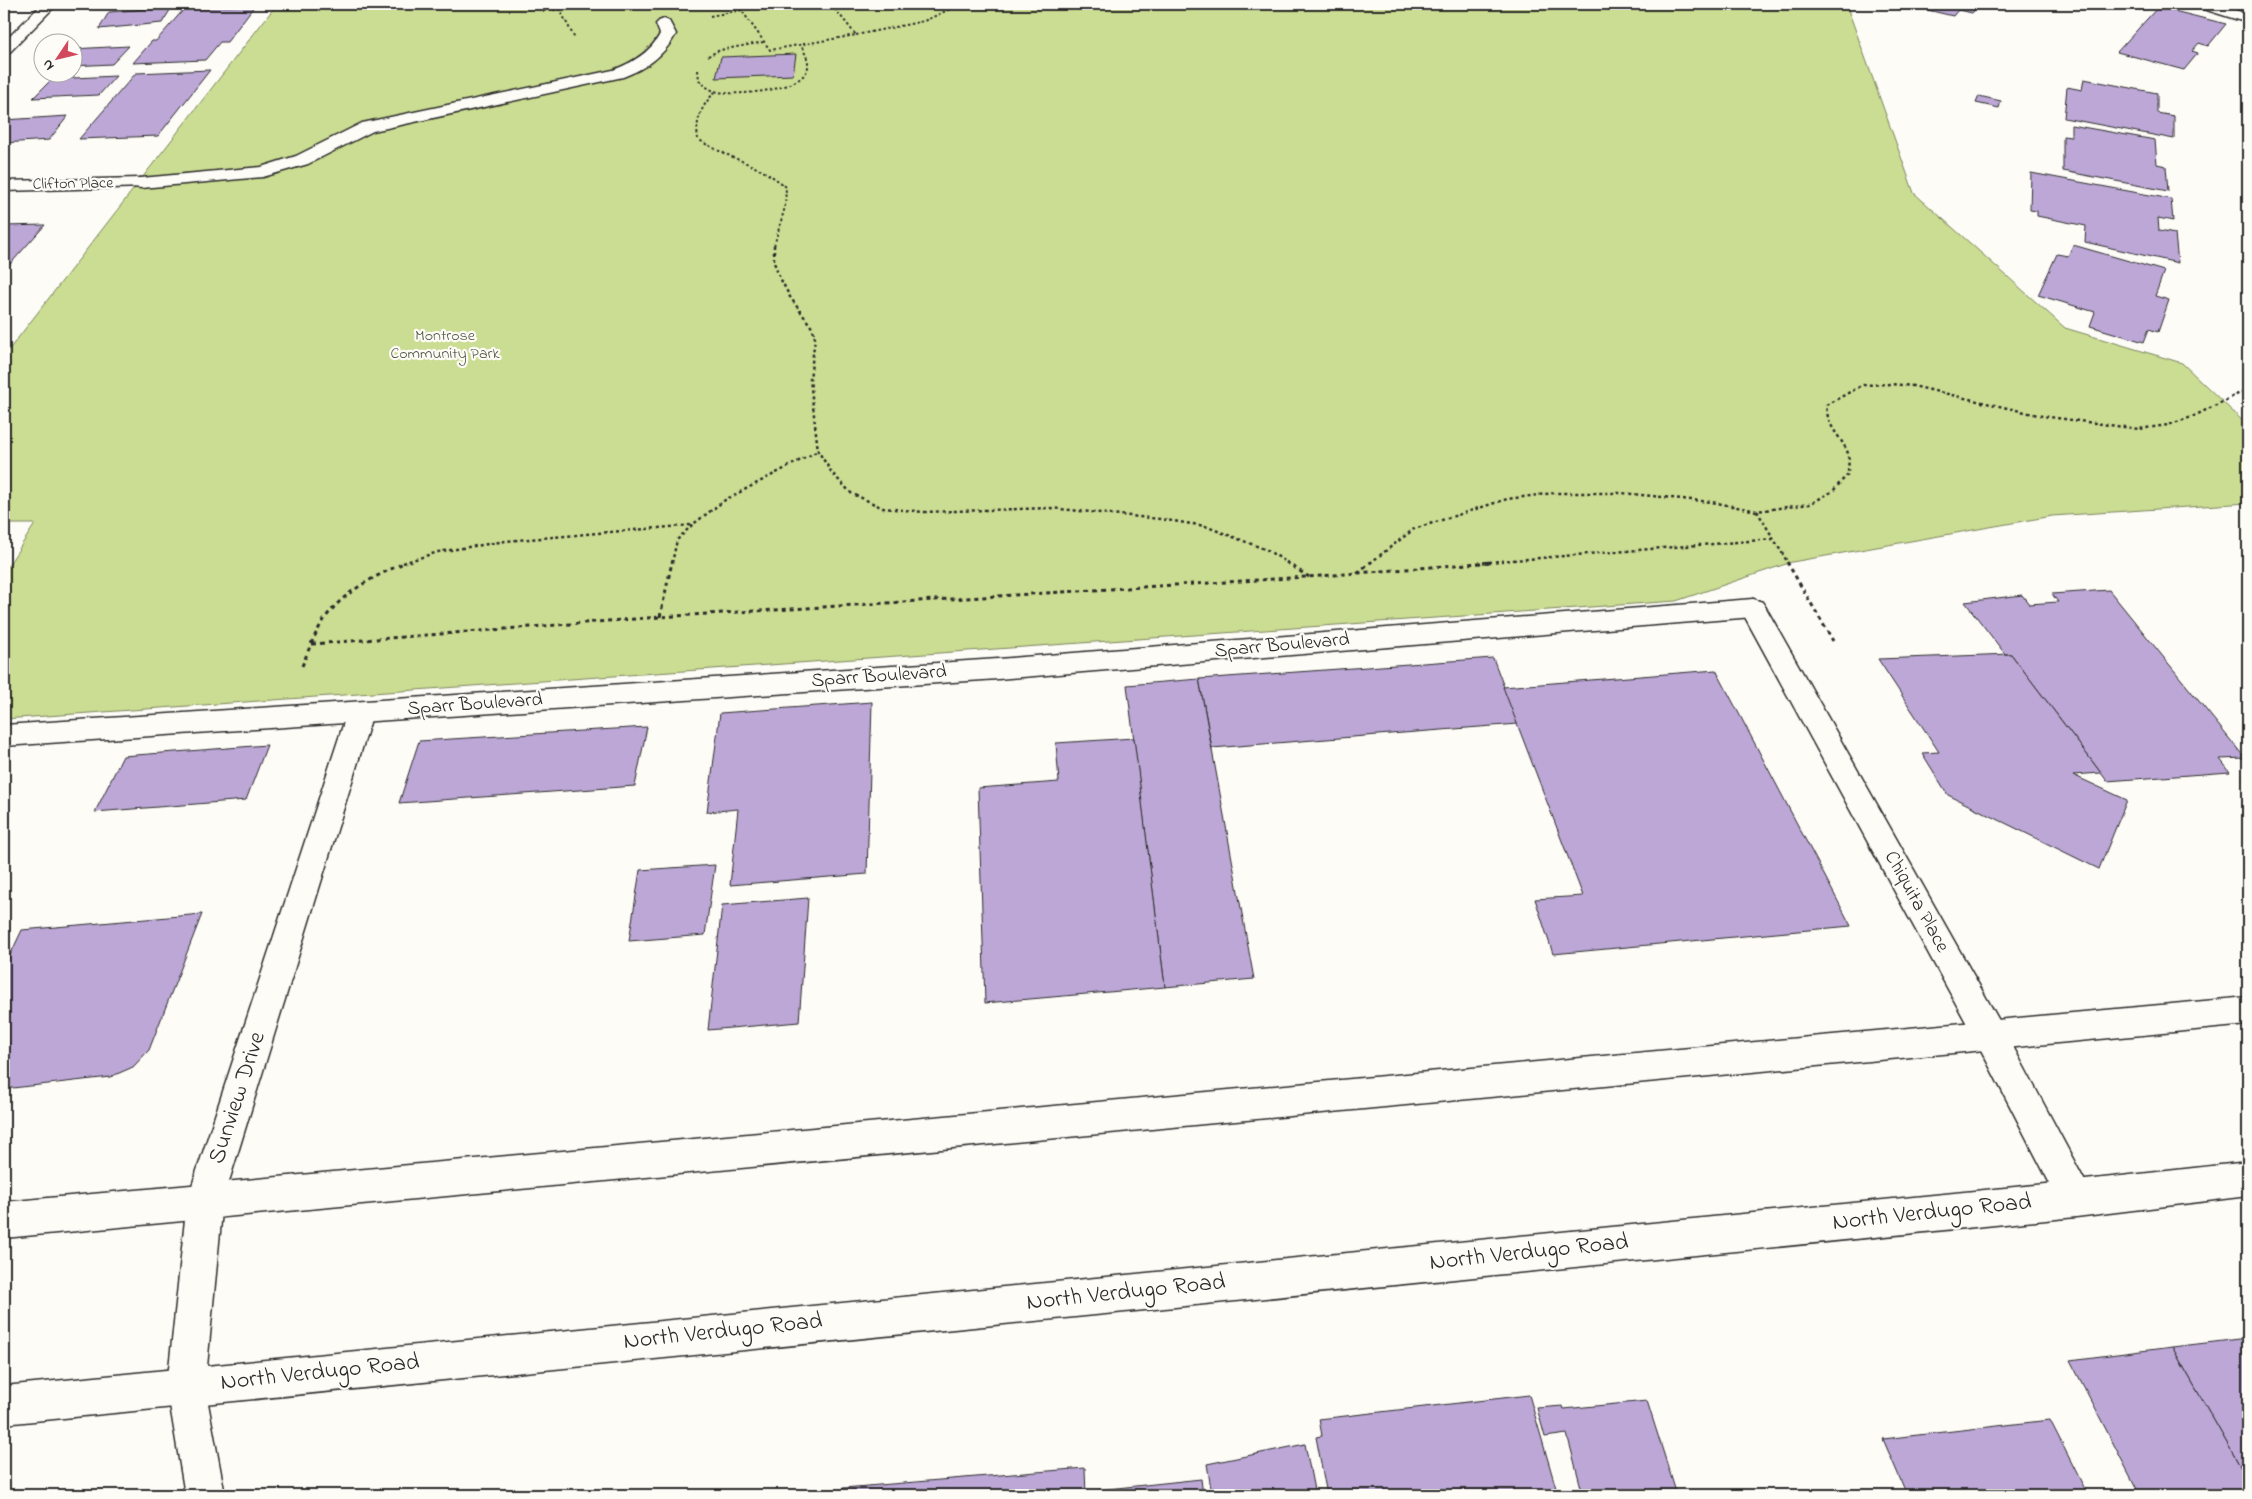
<svg xmlns="http://www.w3.org/2000/svg" width="2252" height="1499" viewBox="0 0 2252 1499" font-family="'Indie Flower',sans-serif">
<rect width="100%" height="100%" fill="#fdfcf7"/>
<filter id="ink" filterUnits="userSpaceOnUse"><feTurbulence type="fractalNoise" baseFrequency=".02" numOctaves="2"/><feDisplacementMap in="SourceGraphic" scale="10" xChannelSelector="R" yChannelSelector="G"/><feConvolveMatrix kernelMatrix="1 2 1 2 8 2 1 2 1" color-interpolation-filters="sRGB"/></filter>
<g filter="url(#ink)">
<path fill="#cbdd92" stroke="#7b845e" d="M 277,4 L 1846,4 L 1914,193 L 2065,328 L 2182,363 L 2248,426 L 2248,503 L 2052,516 L 1792,562 L 1676,601 L 4,719 L 4,572 L 35,524 L 4,524 L 4,356 Z"/>
<g fill="#bca7d6" stroke="#2b2b2b">
<path d="M 1922,4 L 1981,4 L 1972,13 L 1958,10 L 1953,16 L 1919,8 Z"/>
<path d="M 255,5 L 227,42 L 220,42 L 205,60 L 133,63 L 152,41 L 156,41 L 185,8 Z"/>
<path d="M 172,7 L 162,23 L 99,29 L 109,12 Z"/>
<path d="M 2158,7 L 2226,24 L 2208,46 L 2199,43 L 2192,51 L 2198,53 L 2184,70 L 2117,52 Z"/>
<path d="M 129,46 L 112,64 L 72,66 L 72,49 Z"/>
<path d="M 796,54 L 793,75 L 716,78 L 721,57 Z"/>
<path d="M 210,70 L 158,136 L 79,139 L 136,73 Z"/>
<path d="M 116,76 L 99,95 L 33,98 L 52,79 Z"/>
<path d="M 2084,79 L 2157,93 L 2157,113 L 2174,116 L 2174,139 L 2064,118 L 2067,87 L 2082,90 Z"/>
<path d="M 1979,96 L 2001,101 L 1999,108 L 1976,103 Z"/>
<path d="M 68,116 L 49,140 L 4,143 L 4,120 Z"/>
<path d="M 2071,125 L 2155,140 L 2157,164 L 2166,166 L 2168,191 L 2063,171 L 2063,136 L 2071,137 Z"/>
<path d="M 2031,173 L 2171,199 L 2173,221 L 2158,218 L 2159,231 L 2175,234 L 2178,263 L 2085,242 L 2086,226 L 2037,216 L 2037,211 L 2030,210 Z"/>
<path d="M 45,225 L 4,271 L 4,226 Z"/>
<path d="M 2073,245 L 2164,271 L 2155,296 L 2169,300 L 2158,332 L 2149,329 L 2144,342 L 2090,326 L 2095,312 L 2038,295 L 2057,254 L 2068,256 Z"/>
<path d="M 2109,590 L 2245,758 L 2220,759 L 2230,772 L 2107,781 L 2011,654 L 2005,654 L 1965,602 L 2022,595 L 2029,604 L 2058,602 L 2052,594 Z"/>
<path d="M 2011,654 L 2101,773 L 2073,775 L 2127,800 L 2099,869 L 1948,795 L 1922,753 L 1939,752 L 1878,659 Z"/>
<path d="M 1493,658 L 1518,724 L 1212,748 L 1199,679 Z"/>
<path d="M 1716,670 L 1851,926 L 1553,954 L 1535,899 L 1583,896 L 1503,687 Z"/>
<path d="M 1199,679 L 1254,979 L 1165,987 L 1127,685 Z"/>
<path d="M 872,702 L 867,874 L 730,885 L 738,809 L 707,812 L 720,713 Z"/>
<path d="M 647,727 L 635,786 L 399,803 L 419,741 Z"/>
<path d="M 1134,738 L 1165,987 L 985,1003 L 978,788 L 1059,782 L 1056,743 Z"/>
<path d="M 267,745 L 246,800 L 95,812 L 123,756 Z"/>
<path d="M 715,865 L 705,935 L 629,941 L 640,870 Z"/>
<path d="M 808,898 L 799,1022 L 708,1030 L 722,905 Z"/>
<path d="M 202,914 L 149,1050 L 133,1067 L 110,1077 L 4,1089 L 4,968 L 22,930 Z"/>
<path d="M 2248,1338 L 2248,1480 L 2172,1347 Z"/>
<path d="M 2172,1347 L 2248,1480 L 2248,1495 L 2140,1495 L 2070,1360 Z"/>
<path d="M 1529,1395 L 1558,1495 L 1327,1495 L 1316,1437 L 1322,1436 L 1319,1419 Z"/>
<path d="M 1647,1401 L 1677,1495 L 1583,1495 L 1567,1434 L 1545,1437 L 1537,1408 L 1563,1406 L 1564,1409 Z"/>
<path d="M 2050,1420 L 2088,1495 L 1907,1495 L 1883,1439 Z"/>
<path d="M 1305,1444 L 1315,1495 L 1212,1495 L 1207,1464 Z"/>
<path d="M 1085,1468 L 1086,1495 L 842,1495 L 843,1488 Z"/>
<path d="M 1201,1479 L 1203,1495 L 1098,1495 L 1098,1490 Z"/>
</g>
<g fill="none" stroke-linecap="round" stroke-linejoin="round">
<g stroke="#2b2b2b" stroke-width="3">
<g id="lane">
<path d="M 664,19 L 669,21 L 676,34 C 663,57 646,68 623,77 L 373,131 L 308,164 L 263,177 L 141,188 L 135,187 L 132,183 L 135,179 L 141,178 L 261,167 L 296,156 L 362,123 L 613,70 C 632,63 650,53 660,34 L 656,24 L 659,21 Z"/>
<path d="M 1753,599 L 1762,602 L 1766,608 L 1762,614 L 1753,617 L 998,679 L 4,746 L 4,725 L 998,659 Z"/>
</g>
</g>
<g stroke="#2b2b2b" stroke-width="3">
<g id="street">
<path d="M 42,4 L 57,4 L 9,53 L 4,55 L 4,42 Z"/>
<path d="M 2195,4 L 2216,4 L 2248,14 L 2248,23 L 2197,7 Z"/>
<path d="M 141,178 L 147,179 L 150,183 L 147,187 L 4,191 L 4,181 Z"/>
<path d="M 1753,599 L 1762,602 L 1766,608 L 2001,1024 L 2088,1187 L 2094,1199 L 2088,1211 L 2076,1217 L 2064,1211 L 1979,1046 L 1740,608 L 1744,602 Z"/>
<path d="M 360,703 L 370,706 L 373,713 L 223,1201 L 205,1387 L 225,1495 L 185,1495 L 167,1387 L 187,1201 L 347,713 L 350,706 Z"/>
</g>
</g>
<g stroke="#2b2b2b" stroke-width="3">
<g id="secondary">
<path d="M 2248,997 L 2248,1025 L 4,1238 L 4,1202 Z"/>
<path d="M 2248,1162 L 2248,1196 L 2076,1217 L 4,1424 L 4,1386 L 2076,1181 Z"/>
</g>
</g>
<g stroke="#2b2b2b" stroke-width="2" stroke-dasharray="2.5 2.5" stroke-linecap="butt">
<path d="M 557,4 L 575,39"/>
<path d="M 737,4 L 770,50 L 856,35 L 831,4"/>
<path d="M 543,11 L 560,9"/>
<path d="M 710,16 L 742,10"/>
<path d="M 856,35 L 924,21 L 961,4"/>
<path d="M 708,56 L 720,50 L 764,42"/>
<path d="M 698,70 L 699,80 C 705,86 710,91 719,92 C 738,96 804,91 808,67 C 809,59 804,52 801,45"/>
<path d="M 715,92 C 702,105 695,120 698,139 C 726,158 760,164 786,187 L 785,207 L 774,246"/>
</g>
<g stroke="#2b2b2b" stroke-width="2.5" stroke-dasharray="3 3" stroke-linecap="butt">
<path d="M 774,245 L 774,262 L 778,274 L 790,297 L 813,329 L 815,338 L 810,379 L 818,451 L 832,473 L 851,493 L 883,508 L 924,512 L 1050,508 L 1160,519 L 1205,526 L 1267,550 L 1288,563"/>
<path d="M 1757,511 L 1788,563"/>
<path d="M 403,563 L 438,552 L 506,541 L 692,525"/>
<path d="M 672,563 L 677,540 L 692,525 L 725,500 L 818,451"/>
<path d="M 1370,563 L 1414,529 L 1507,499 L 1554,493 L 1622,493 L 1712,502 L 1757,511 L 1810,504 L 1833,491 L 1848,474 C 1848,467 1850,456 1847,451 C 1838,432 1828,429 1826,405 L 1863,385 L 1891,384 L 1913,386 L 2042,416 L 2139,429 L 2168,425 L 2192,417 L 2242,392 L 2248,392"/>
<path d="M 1477,563 L 1774,539"/>
</g>
<g stroke="#2b2b2b" stroke-width="3" stroke-dasharray="4 4" stroke-linecap="butt">
<path d="M 1286,562 L 1309,577"/>
<path d="M 1787,562 L 1833,641"/>
<path d="M 1357,573 L 1371,562"/>
<path d="M 660,617 L 672,562"/>
<path d="M 312,644 L 660,617 L 1321,576 L 1492,562"/>
<path d="M 302,666 C 308,652 313,637 322,623 C 340,593 375,576 406,562"/>
</g>
<use href="#lane" fill="#fdfcf7" fill-rule="evenodd"/>
<use href="#street" fill="#fdfcf7" fill-rule="evenodd"/>
<use href="#secondary" fill="#fdfcf7" fill-rule="evenodd"/>
</g>
</g>
<g text-anchor="middle" dominant-baseline="central" stroke-width="4.5" stroke-linejoin="round" paint-order="stroke">
<g font-size="16" fill="#2b2b2b" stroke="#fdfcf7">
<text transform="translate(73 184) rotate(-1)">Clifton Place</text>
</g>
<g font-size="16" fill="#535845" stroke="#fdfcf7">
<text x="445" y="336">Montrose<tspan x="445" dy="18">Community Park</tspan></text>
</g>
<g font-size="20" fill="#2b2b2b" stroke="#fdfcf7">
<text transform="translate(1282 646) rotate(-5)">Sparr Boulevard</text>
<text transform="translate(879 677) rotate(-4)">Sparr Boulevard</text>
<text transform="translate(475 705) rotate(-4)">Sparr Boulevard</text>
<text transform="translate(1916 902) rotate(61)">Chiquita Place</text>
</g>
<g font-size="24" fill="#2b2b2b" stroke="#fdfcf7">
<text transform="translate(238 1098) rotate(-72)">Sunview Drive</text>
<text transform="translate(1932 1213) rotate(-6)">North Verdugo Road</text>
<text transform="translate(1529 1253) rotate(-6)">North Verdugo Road</text>
<text transform="translate(1126 1293) rotate(-6)">North Verdugo Road</text>
<text transform="translate(723 1332) rotate(-6)">North Verdugo Road</text>
<text transform="translate(320 1373) rotate(-6)">North Verdugo Road</text>
</g>
</g>
<rect width="2252" height="1499" fill="none" stroke="#fdfcf7" stroke-width="20"/>
<rect x="10" y="10" width="2232" height="1479" fill="none" stroke="#2b2b2b" stroke-width="2" filter="url(#ink)"/>
<g transform="translate(58 58) rotate(235)"><circle r="24" fill="#fdfcf7" stroke="#a9a8a5"/>
<path d="M0-4L9 19L0 12L-9 19Z" fill="#d1495b"/>
<text y="-8" font-size="14" font-weight="bold" text-anchor="middle" fill="#2b2b2b">N</text>
</g>
</svg>
